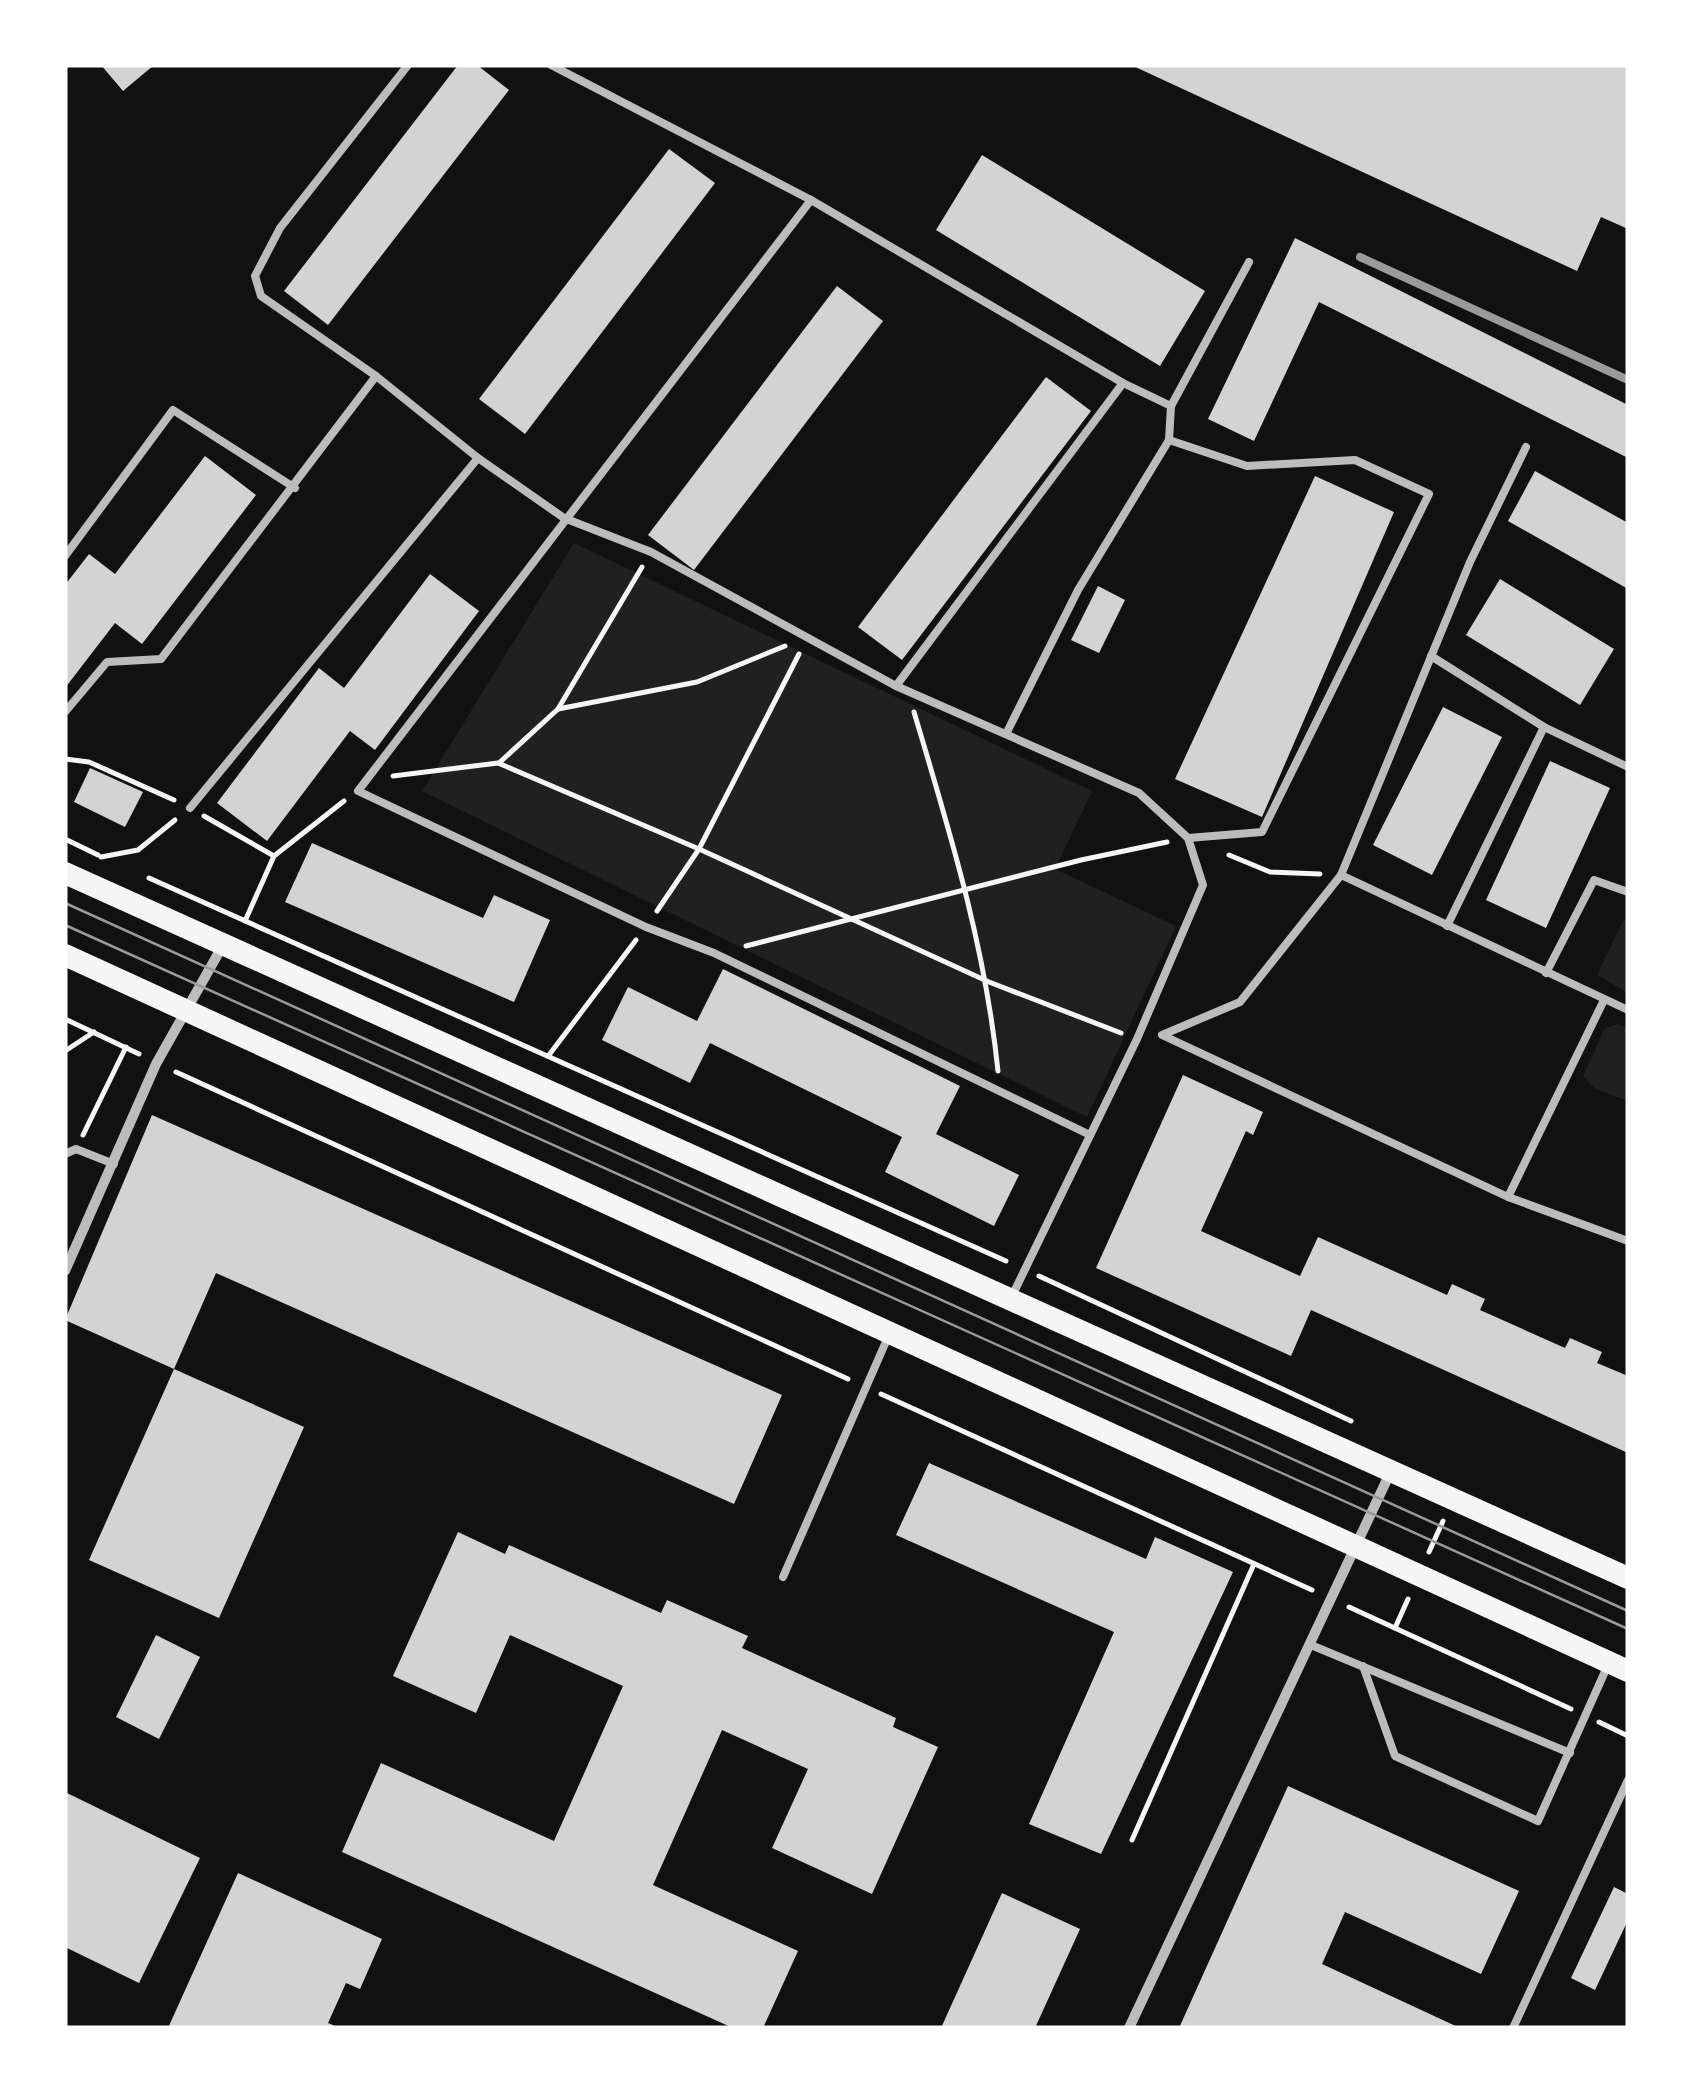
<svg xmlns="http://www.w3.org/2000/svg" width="1693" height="2093" viewBox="0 0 1693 2093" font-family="Lato,sans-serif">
<rect width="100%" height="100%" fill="#111"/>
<g fill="#202020">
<path d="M 574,543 L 1092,791 L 1055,869 L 1176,926 L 1087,1117 L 422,791 Z"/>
<path d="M 1624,919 L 1628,919 L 1628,993 L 1597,975 Z"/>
<path d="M 1618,1024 L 1628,1029 L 1628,1101 L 1594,1088 L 1583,1076 L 1605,1028 Z"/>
</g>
<g fill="#d3d3d3">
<path d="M 101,65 L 154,65 L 123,91 Z"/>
<path d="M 458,65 L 477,65 L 509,90 L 328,325 L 284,291 Z"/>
<path d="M 1131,65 L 1628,65 L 1628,229 L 1601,217 L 1577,271 Z"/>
<path d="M 669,149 L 715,183 L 525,434 L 479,399 Z"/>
<path d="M 982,155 L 1205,291 L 1160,366 L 936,230 Z"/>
<path d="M 1295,238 L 1628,405 L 1628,458 L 1319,302 L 1254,441 L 1208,419 Z"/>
<path d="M 837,286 L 883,321 L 694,570 L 648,535 Z"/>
<path d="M 1046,377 L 1091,411 L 902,660 L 858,627 Z"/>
<path d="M 205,456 L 256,495 L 142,644 L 115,623 L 65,688 L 65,585 L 89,554 L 115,574 Z"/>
<path d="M 1535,471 L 1628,523 L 1628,589 L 1508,521 Z"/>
<path d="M 1315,476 L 1394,512 L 1262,817 L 1175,779 Z"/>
<path d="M 430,574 L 479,611 L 375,750 L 350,731 L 267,841 L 217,803 L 319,668 L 344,688 Z"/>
<path d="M 1500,579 L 1614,649 L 1580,705 L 1466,635 Z"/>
<path d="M 1098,586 L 1125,600 L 1099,653 L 1071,640 Z"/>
<path d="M 1443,707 L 1502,737 L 1432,875 L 1373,845 Z"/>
<path d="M 1550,761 L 1610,788 L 1546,928 L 1486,900 Z"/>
<path d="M 90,768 L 143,792 L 125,827 L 74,802 Z"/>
<path d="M 312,843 L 483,918 L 494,895 L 550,920 L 514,1002 L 285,902 Z"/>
<path d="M 723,969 L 960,1086 L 936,1134 L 1019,1175 L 994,1226 L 885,1172 L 902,1137 L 710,1043 L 690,1083 L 602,1040 L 628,987 L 697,1021 Z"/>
<path d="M 1183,1075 L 1263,1112 L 1253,1135 L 1246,1131 L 1201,1231 L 1300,1276 L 1318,1237 L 1447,1295 L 1452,1284 L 1485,1299 L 1480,1310 L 1565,1348 L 1570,1338 L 1602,1352 L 1597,1363 L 1628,1376 L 1628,1453 L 1311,1310 L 1291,1356 L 1096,1268 Z"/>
<path d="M 152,1115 L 782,1395 L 734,1504 L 216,1273 L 174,1369 L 65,1320 Z"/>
<path d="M 174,1369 L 304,1427 L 219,1618 L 89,1560 Z"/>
<path d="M 929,1463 L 1146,1559 L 1155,1537 L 1233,1572 L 1101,1854 L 1029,1824 L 1114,1632 L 896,1535 Z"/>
<path d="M 458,1532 L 505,1554 L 509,1545 L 661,1613 L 667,1600 L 748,1636 L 742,1648 L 896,1718 L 893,1727 L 938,1747 L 872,1894 L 772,1848 L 808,1769 L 722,1730 L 653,1885 L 798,1951 L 763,2028 L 733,2028 L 342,1852 L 381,1763 L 554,1841 L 623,1686 L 510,1635 L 476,1713 L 393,1676 Z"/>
<path d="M 156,1635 L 200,1657 L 159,1739 L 116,1717 Z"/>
<path d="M 1288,1786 L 1519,1891 L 1481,1974 L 1345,1912 L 1322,1964 L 1460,2028 L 1179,2028 Z"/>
<path d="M 65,1792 L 200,1858 L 139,1983 L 65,1947 Z"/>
<path d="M 238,1873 L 382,1939 L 360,1989 L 346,1983 L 328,2023 L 340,2028 L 168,2028 Z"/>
<path d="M 1614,1887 L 1628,1894 L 1628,1920 L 1595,1990 L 1571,1978 Z"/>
<path d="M 1002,1893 L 1080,1929 L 1035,2028 L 941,2028 Z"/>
</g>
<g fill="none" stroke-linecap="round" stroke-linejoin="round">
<g stroke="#f5f5f5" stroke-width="5">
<path d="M 558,709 L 697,682 L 785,646"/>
<path d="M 914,712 C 950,833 985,945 998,1071"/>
<path d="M 65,759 L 89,762 L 174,800"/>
<path d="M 499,763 L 558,709 L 642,567"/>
<path d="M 393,776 L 498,763 L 699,849 L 989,982 L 1121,1033"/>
<path d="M 204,816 L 274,856 L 344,801"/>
<path d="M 65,839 L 98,855"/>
<path d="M 1229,855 L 1270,872 L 1320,874"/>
<path d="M 101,857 L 138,850 L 175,820"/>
<path d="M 149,878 L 1006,1261"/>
<path d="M 657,911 L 699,849 L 799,654"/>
<path d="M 245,921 L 274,856"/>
<path d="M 746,946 L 1081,860 L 1167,842"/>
<path d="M 65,1019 L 139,1054"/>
<path d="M 65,1051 L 94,1032"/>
<path d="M 549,1055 L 636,940"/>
<path d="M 176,1072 L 848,1379"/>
<path d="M 83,1135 L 126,1047"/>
<path d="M 1039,1276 L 1351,1421"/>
<path d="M 881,1394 L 1312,1590"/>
<path d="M 1429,1552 L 1443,1521"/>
<path d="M 1349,1607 L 1571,1709"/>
<path d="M 1395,1628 L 1408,1599"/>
<path d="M 1599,1722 L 1628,1736"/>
<path d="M 1132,1840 L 1254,1564"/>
</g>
<g stroke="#bcbcbc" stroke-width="8">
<path d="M 408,65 L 280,228 L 255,276 L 261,296 L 376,376 L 478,458"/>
<path d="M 551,65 L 811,200 L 1123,383 L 1171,406 L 1169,440"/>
<path d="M 811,200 L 358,791 L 646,927 L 714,953 L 1090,1135"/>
<path d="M 1171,406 L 1249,262"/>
<path d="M 65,556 L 173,410 L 295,488"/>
<path d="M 1431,656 L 1544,727 L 1628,767"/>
<path d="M 65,712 L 107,662 L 161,659 L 376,376"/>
<path d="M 1006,734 L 1078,590 L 1169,440 L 1247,466 L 1355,460 L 1429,494 L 1262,832 L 1188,838"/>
<path d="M 190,808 L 478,458 L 564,518 L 651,552 L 896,686"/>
<path d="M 1341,875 L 1470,562 L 1526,447"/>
<path d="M 1447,926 L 1544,727"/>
<path d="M 1546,973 L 1594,880 L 1628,892"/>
<path d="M 1628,1010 L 1341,875 L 1240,1002 L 1162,1035 L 1508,1197 L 1628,1241"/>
<path d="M 65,1154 L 76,1149 L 114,1164"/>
<path d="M 1508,1197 L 1604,1000"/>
<path d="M 1012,1296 L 1137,1039 L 1203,885 L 1188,838 L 1139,793 L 896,686 L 1123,383"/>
<path d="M 783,1577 L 888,1337"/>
<path d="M 1311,1645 L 1570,1753"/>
<path d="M 1363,1666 L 1395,1756 L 1538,1821 L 1607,1667"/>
<path d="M 1513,2028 L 1628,1780"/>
</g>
<g stroke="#bcbcbc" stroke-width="10">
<path d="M 65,1271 L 156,1064 L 223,945"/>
<path d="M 1129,2028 L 1391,1471"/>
</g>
<g stroke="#f5f5f5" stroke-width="22">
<path d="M 65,873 L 1628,1578"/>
<path d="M 65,955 L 1628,1671"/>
</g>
<g stroke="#9a9a9a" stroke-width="2.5">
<path d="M 65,903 L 1628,1611"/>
<path d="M 65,925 L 1628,1629"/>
</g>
<path stroke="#9a9a9a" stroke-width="8" d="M 1360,257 L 1628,380"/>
</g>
<rect width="1693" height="2093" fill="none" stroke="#ffffff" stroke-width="135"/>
</svg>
